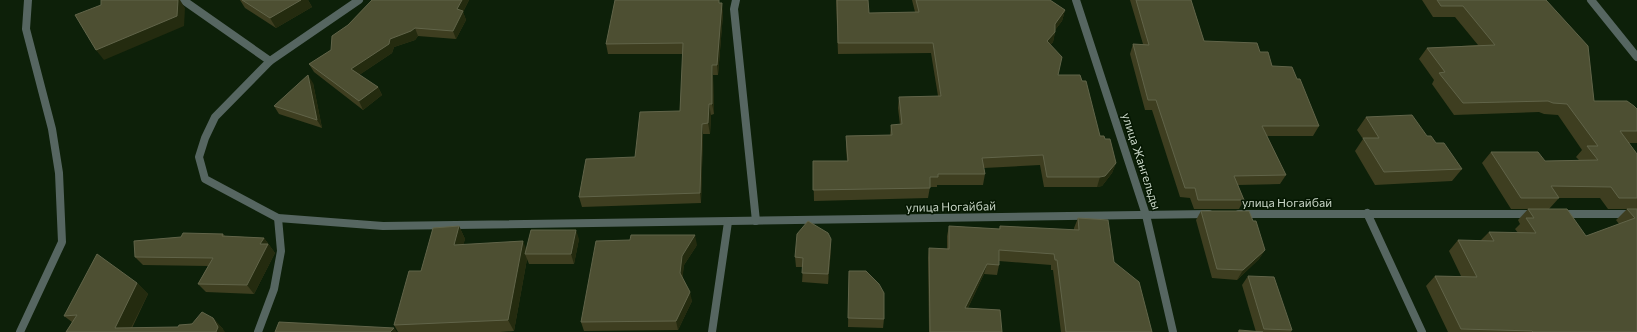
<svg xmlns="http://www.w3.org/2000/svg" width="1637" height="332" viewBox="0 0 1637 332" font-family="Commissioner,sans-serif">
<rect width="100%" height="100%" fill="#0d2009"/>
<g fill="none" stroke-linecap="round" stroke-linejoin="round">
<g stroke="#566661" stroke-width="8">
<path d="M 183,0 L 270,61"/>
<path d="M 359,0 L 270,61 L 215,117 L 205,138 L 199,157 L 205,179 L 278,218 L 383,226 L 1209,214"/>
<path d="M 736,0 L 734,9 L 756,221"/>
<path d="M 1076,0 L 1146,215 L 1173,332"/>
<path d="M 1591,0 L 1637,57"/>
<path d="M 1367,213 L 1422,332"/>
<path d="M 1239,214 L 1533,214"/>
<path d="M 1561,214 L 1637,214"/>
<path d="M 20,332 L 62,242 L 59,173 L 52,129 L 26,29 L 28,0"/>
<path d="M 258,332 L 274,289 L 281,251 L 278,218"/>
<path d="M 712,332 L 728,222"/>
</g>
</g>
<g fill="#3e3e20">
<path d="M 240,0 L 308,0 L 312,7 L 276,28 L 245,8 Z"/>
<path d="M 372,0 L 469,0 L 463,12 L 466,20 L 456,39 L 418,36 L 415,40 L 394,47 L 392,53 L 359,75 L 378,87 L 382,95 L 363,110 L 314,72 L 309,64 L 331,50 L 348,25 Z"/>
<path d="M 836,0 L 868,0 L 869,13 L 915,12 L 912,0 L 1050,0 L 1065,10 L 1062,21 L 1055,30 L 1055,32 L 1053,42 L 1050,45 L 1058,75 L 1082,81 L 1100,136 L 1105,139 L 1116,163 L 1112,173 L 1102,186 L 1097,187 L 1044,187 L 1040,165 L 984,168 L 985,174 L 983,185 L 937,185 L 937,187 L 930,187 L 928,198 L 814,201 L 813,161 L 847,161 L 846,147 L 846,136 L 890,135 L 891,125 L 900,125 L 898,108 L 899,97 L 938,96 L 931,53 L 838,54 Z"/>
<path d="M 1130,0 L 1191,0 L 1204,41 L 1260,52 L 1272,66 L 1297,79 L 1319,126 L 1313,136 L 1267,136 L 1286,175 L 1280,184 L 1238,185 L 1244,200 L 1239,209 L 1194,209 L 1190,198 L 1180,197 L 1152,110 L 1145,110 L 1130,54 L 1133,44 L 1143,44 Z"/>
<path d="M 1422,0 L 1546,0 L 1594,101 L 1637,109 L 1637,143 L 1629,143 L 1637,154 L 1637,209 L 1608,209 L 1600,198 L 1559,198 L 1549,209 L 1511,209 L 1482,163 L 1491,152 L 1545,161 L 1579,160 L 1576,157 L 1582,150 L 1558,115 L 1544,114 L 1539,112 L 1454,115 L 1432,84 L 1434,80 L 1419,59 L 1427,48 L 1478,45 L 1455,17 L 1433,17 Z"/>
<path d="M 721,3 L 723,14 L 718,75 L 713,75 L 714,114 L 711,115 L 710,134 L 703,134 L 701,203 L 582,207 L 579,197 L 635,157 L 680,111 L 683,54 L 608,54 L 606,44 Z"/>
<path d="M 313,83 L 322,128 L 279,114 L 274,106 Z"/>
<path d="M 1366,117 L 1436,143 L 1462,169 L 1452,181 L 1375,185 L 1355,151 L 1363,139 L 1357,130 Z"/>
<path d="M 1528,209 L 1586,236 L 1619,224 L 1616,220 L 1627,209 L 1637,209 L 1637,332 L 1448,332 L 1426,286 L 1435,276 L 1461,276 L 1449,251 L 1458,240 L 1480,241 L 1489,232 L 1518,233 L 1515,229 L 1520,224 L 1518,220 Z"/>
<path d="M 1201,211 L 1265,250 L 1259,259 L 1237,280 L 1212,278 L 1196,220 Z"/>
<path d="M 1078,218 L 1114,262 L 1152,332 L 1061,332 L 1053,270 L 1051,270 L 1051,265 L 999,261 L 999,265 L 997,275 L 984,274 L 968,308 L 1002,332 L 929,332 L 928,258 L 929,248 L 947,249 L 947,236 L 949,226 L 999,229 L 1000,226 L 1074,230 L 1074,228 Z"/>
<path d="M 459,226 L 465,239 L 463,245 L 526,249 L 579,239 L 574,264 L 529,264 L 527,259 L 514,331 L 500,332 L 398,332 L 394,325 L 421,271 Z"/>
<path d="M 223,234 L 225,236 L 264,238 L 275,253 L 254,294 L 206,292 L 198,284 L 208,266 L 143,265 L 135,257 Z"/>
<path d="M 831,239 L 831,249 L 828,284 L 802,282 L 803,267 L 796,267 L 795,257 Z"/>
<path d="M 697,245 L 684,265 L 682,278 L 692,301 L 678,330 L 584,331 L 581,322 Z"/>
<path d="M 849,271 L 884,319 L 883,328 L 848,327 Z"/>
<path d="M 1248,276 L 1292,330 L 1291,332 L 1238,332 L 1239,330 L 1256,332 L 1242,285 Z"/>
<path d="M 137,283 L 148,294 L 132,328 L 178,327 L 213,318 L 223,329 L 66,332 L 72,322 L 64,316 Z"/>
</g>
<g fill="#242b0f">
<path d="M 178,0 L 180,0 L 185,8 L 184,26 L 104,60 L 96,50 Z"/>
<path d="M 301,0 L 308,0 L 312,7 L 276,28 L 270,18 Z"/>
<path d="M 462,0 L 469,0 L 463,12 L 466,20 L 456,39 L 453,31 L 457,9 Z"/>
<path d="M 722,3 L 723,14 L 718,75 L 717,65 Z"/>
<path d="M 1065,10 L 1062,21 L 1052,34 L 1055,24 Z"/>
<path d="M 415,28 L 418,36 L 415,40 L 394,47 L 392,53 L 356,77 L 351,69 L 390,39 Z"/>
<path d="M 1055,32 L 1053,42 L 1044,51 L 1047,41 Z"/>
<path d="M 712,65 L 713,75 L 714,114 L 712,104 Z"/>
<path d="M 308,75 L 313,83 L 322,128 L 317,120 Z"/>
<path d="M 378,87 L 382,95 L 363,110 L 359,101 Z"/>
<path d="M 709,104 L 711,115 L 710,134 L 708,123 Z"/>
<path d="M 702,124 L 703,134 L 701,203 L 700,193 Z"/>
<path d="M 1116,163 L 1112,173 L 1102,186 L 1097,187 L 1100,177 Z"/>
<path d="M 459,226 L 465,239 L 460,257 L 454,245 Z"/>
<path d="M 576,230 L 579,239 L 574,264 L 571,254 Z"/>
<path d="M 695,235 L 697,245 L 684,265 L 682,283 L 680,273 L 682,256 Z"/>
<path d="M 264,238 L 275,253 L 254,294 L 247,285 L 260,244 Z"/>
<path d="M 831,239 L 831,249 L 828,284 L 828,274 Z"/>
<path d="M 523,241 L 528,254 L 525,254 L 527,259 L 514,331 L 508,320 Z"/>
<path d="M 1265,250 L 1259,259 L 1237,280 L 1243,270 Z"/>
<path d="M 987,264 L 984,274 L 963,318 L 965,308 Z"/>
<path d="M 137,283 L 148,294 L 129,332 L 115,328 Z"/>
<path d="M 690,292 L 692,301 L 678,330 L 676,321 Z"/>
<path d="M 213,318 L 223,329 L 225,332 L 216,332 Z"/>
<path d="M 394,328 L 397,332 L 390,332 Z"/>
</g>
<g fill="#4d4f32" stroke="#616449">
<path d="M 101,0 L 178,0 L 177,16 L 96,50 L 75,15 L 101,5 Z"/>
<path d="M 242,0 L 301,0 L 270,18 Z"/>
<path d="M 372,0 L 462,0 L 457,9 L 463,11 L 453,31 L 415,28 L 411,31 L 390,39 L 389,44 L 351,69 L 378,87 L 359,101 L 309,64 L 331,50 L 332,36 L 348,25 Z"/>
<path d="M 615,0 L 719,0 L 719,3 L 722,3 L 717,65 L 712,65 L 712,104 L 709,104 L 708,123 L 702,124 L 700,193 L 579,197 L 586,159 L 635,157 L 640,112 L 680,111 L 683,43 L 606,44 Z"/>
<path d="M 837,0 L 868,0 L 869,13 L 919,12 L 916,0 L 1050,0 L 1065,10 L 1055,24 L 1055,32 L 1047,41 L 1062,57 L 1058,75 L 1080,75 L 1082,81 L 1086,81 L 1100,136 L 1104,136 L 1105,139 L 1110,139 L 1116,163 L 1105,176 L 1100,177 L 1047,177 L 1043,155 L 982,158 L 985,174 L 938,174 L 938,177 L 930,177 L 930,188 L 813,190 L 813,161 L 848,161 L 846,136 L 892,135 L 891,125 L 902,124 L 899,97 L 941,96 L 933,43 L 838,43 Z"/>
<path d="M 1136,0 L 1191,0 L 1204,41 L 1257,43 L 1260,52 L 1268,52 L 1272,66 L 1292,67 L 1297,79 L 1300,79 L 1319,126 L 1262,126 L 1286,175 L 1234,176 L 1244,200 L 1198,200 L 1195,188 L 1185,188 L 1156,100 L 1148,100 L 1133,44 L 1149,45 Z"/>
<path d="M 1437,0 L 1546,0 L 1588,46 L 1594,101 L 1627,101 L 1634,106 L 1637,109 L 1637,131 L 1620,131 L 1637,154 L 1637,198 L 1619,198 L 1611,187 L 1551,186 L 1559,198 L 1521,198 L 1491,152 L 1538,152 L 1545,161 L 1598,160 L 1587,146 L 1598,146 L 1567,104 L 1553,103 L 1548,101 L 1463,103 L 1439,73 L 1445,72 L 1427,48 L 1495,45 L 1463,6 L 1441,6 Z"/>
<path d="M 308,75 L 317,120 L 274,106 Z"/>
<path d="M 1412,115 L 1427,136 L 1431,136 L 1436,143 L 1444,143 L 1462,169 L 1384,172 L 1363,138 L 1379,138 L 1366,117 Z"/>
<path d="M 1528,209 L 1567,209 L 1586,236 L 1635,218 L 1627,209 L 1637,209 L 1637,332 L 1533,332 L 1532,331 L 1461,329 L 1435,276 L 1477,277 L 1458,240 L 1494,241 L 1489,232 L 1536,233 L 1526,218 L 1534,218 Z"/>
<path d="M 1201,211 L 1249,211 L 1253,221 L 1256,221 L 1265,250 L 1243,270 L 1217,269 Z"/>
<path d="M 1078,218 L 1108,220 L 1114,262 L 1139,282 L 1152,332 L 1066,332 L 1057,260 L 1055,260 L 1054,254 L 999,250 L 999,265 L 987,264 L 965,308 L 1000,310 L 1002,332 L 930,332 L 929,248 L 949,249 L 949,226 L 1000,229 L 1000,226 L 1079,230 Z"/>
<path d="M 808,221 L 828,233 L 831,239 L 828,274 L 802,273 L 803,258 L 795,257 L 797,234 Z"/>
<path d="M 459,226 L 454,245 L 523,241 L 508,320 L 394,325 L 409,271 L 421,271 L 433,228 Z"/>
<path d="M 531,230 L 576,230 L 571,254 L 525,254 Z"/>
<path d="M 183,233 L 223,234 L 222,236 L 264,238 L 260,244 L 268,244 L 247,285 L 198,284 L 213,258 L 135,257 L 134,241 L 181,237 Z"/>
<path d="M 631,235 L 695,235 L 682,256 L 680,273 L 690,292 L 676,321 L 581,322 L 596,241 L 630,240 Z"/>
<path d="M 97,254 L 137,283 L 115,328 L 178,327 L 179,325 L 192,324 L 202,312 L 213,318 L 218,327 L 216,332 L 66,332 L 77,315 L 64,316 Z"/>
<path d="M 849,271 L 866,271 L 879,284 L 884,293 L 884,319 L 848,318 Z"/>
<path d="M 1248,276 L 1274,277 L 1292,330 L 1264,329 Z"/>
<path d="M 279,322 L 394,328 L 390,332 L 275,332 Z"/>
<path d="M 1239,330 L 1263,332 L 1239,332 Z"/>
</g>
<g text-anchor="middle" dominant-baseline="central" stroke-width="3" stroke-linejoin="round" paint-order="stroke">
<g font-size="12" fill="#c9d6c7" stroke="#051702">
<text transform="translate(1142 161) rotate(72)">улица Жангельды</text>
<text x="1287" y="202">улица Ногайбай</text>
<text transform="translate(951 206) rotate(-1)">улица Ногайбай</text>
</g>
</g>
</svg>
